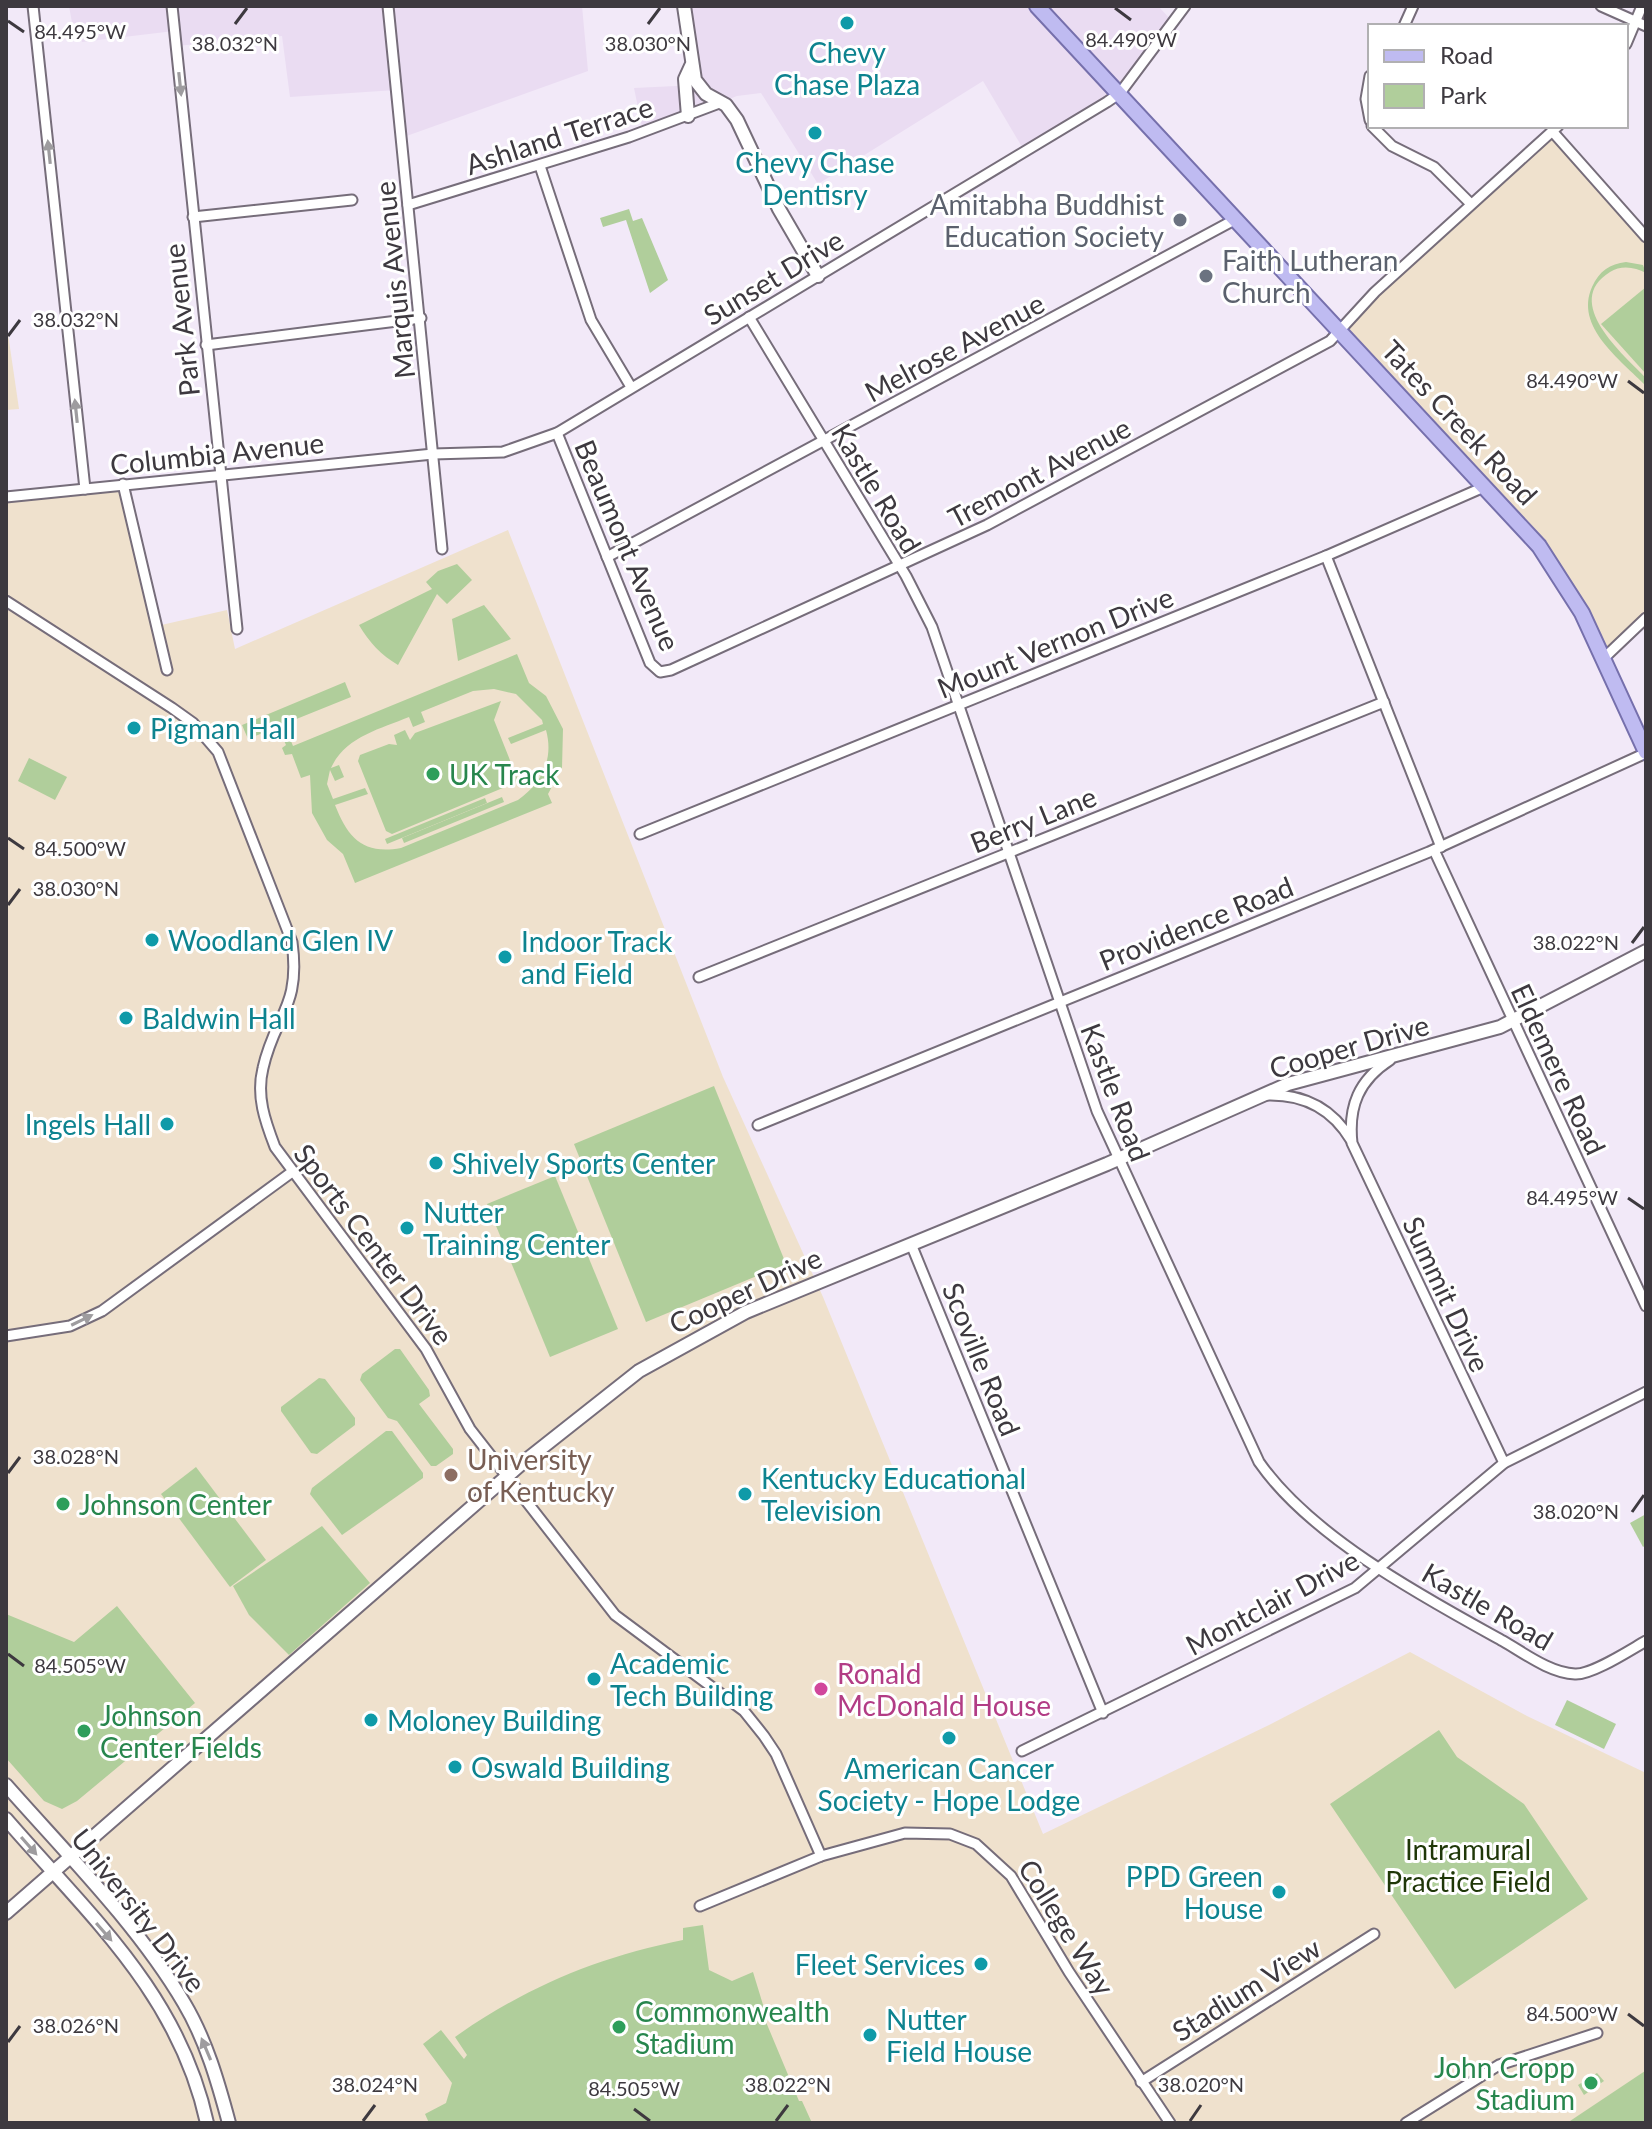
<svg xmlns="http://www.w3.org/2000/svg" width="1652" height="2129" viewBox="0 0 1652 2129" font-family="Lato,sans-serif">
<rect width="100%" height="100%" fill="#f2e9f8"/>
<g fill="#eadcf2">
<path d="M 69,6 L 582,6 L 588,71 L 401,138 L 396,90 L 290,97 L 282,36 L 176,46 L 174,31 L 82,42 L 79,28 L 73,28 Z"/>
<path d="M 684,6 L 1158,6 L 1173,22 L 1120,93 L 1025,152 L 983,81 L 818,184 L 761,93 L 737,96 L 643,132 L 634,88 L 697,85 Z"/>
</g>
<g fill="#efe1cd">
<path d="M 1552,131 L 1646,237 L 1646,618 L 1604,658 L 1560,575 L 1339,329 Z"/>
<path d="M 6,320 L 19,409 L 6,410 Z"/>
<path d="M 123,484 L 157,626 L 227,610 L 235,649 L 508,530 L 723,1077 L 823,1297 L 1043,1834 L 1269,1725 L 1410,1652 L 1527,1716 L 1646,1773 L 1646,2123 L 6,2123 L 6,497 Z"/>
</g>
<g fill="#b0ce9b" fill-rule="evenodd">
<path d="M 629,209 L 633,221 L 642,218 L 668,280 L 650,293 L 626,220 L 603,227 L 600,218 Z"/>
<path d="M 1626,262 L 1643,265 L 1646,273 C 1635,267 1621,265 1610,272 C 1561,302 1624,355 1646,378 L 1646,386 C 1621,360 1574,327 1592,287 C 1599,271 1610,264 1626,262 Z"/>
<path d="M 1646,287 L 1646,374 L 1601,324 Z"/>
<path d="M 457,564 L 472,580 L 447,604 L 437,594 L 398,665 C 381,655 369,642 359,625 L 432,589 L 426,582 L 438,571 Z"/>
<path d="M 484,605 L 511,639 L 458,661 L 452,619 Z"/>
<path d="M 517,654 L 529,683 L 546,696 L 563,729 L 562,768 L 548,794 L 552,803 L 355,883 L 343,854 L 327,840 L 312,813 L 310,775 L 301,778 L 292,754 L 285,755 L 282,748 L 286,745 L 278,727 L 248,739 L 242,725 L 345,682 L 351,697 L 284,724 L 293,746 ZM 494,689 L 516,694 L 542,720 L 543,724 L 508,738 L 511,744 L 546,730 C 554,759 542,783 518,800 L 401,848 C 363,855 348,838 335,805 L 368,794 L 365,788 L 333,799 L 327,784 L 330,770 L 335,781 L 344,777 L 339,765 L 331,768 C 345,737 380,729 409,717 L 413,727 L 425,722 L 421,712 L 473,691 Z"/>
<path d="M 501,701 L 494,720 L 517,778 L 515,783 L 392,834 L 386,831 L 358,761 L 360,755 L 389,744 L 397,745 L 394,735 L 405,730 L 410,740 L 415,733 Z"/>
<path d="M 29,758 L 67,777 L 55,800 L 18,781 Z"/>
<path d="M 502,797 L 504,802 L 404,843 L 402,838 Z"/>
<path d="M 485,798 L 487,803 L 387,844 L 385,839 Z"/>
<path d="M 714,1086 L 786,1264 L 646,1322 L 574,1144 Z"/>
<path d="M 555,1176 L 618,1329 L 550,1357 L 487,1204 Z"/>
<path d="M 395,1349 L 400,1349 L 429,1390 L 430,1396 L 419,1404 L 453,1449 L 453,1454 L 436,1466 L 431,1466 L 397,1421 L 388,1418 L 360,1380 L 362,1374 Z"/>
<path d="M 319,1378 L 325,1379 L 355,1418 L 355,1425 L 317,1454 L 311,1453 L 281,1411 L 281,1407 Z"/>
<path d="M 386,1431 L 392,1431 L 423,1473 L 423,1478 L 342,1535 L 310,1494 L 312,1488 Z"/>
<path d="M 196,1467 L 266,1560 L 230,1587 L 161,1494 Z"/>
<path d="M 1646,1514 L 1646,1545 L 1643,1547 L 1630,1523 Z"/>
<path d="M 322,1526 L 370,1583 L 289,1655 L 249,1615 L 233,1586 Z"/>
<path d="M 117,1606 L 195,1703 L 77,1801 L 62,1809 L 44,1801 L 6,1758 L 6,1614 L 74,1642 Z"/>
<path d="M 1567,1700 L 1616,1724 L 1604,1749 L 1555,1725 Z"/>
<path d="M 1439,1730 L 1457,1757 L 1524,1804 L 1588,1899 L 1455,1989 L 1330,1804 Z"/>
<path d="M 703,1925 L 709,1970 L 732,1981 L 753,1972 L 764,2008 L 761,2010 L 799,2101 L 802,2101 L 812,2123 L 429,2123 L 425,2114 L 446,2103 L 452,2083 L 423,2044 L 441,2030 L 464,2059 L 467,2055 L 455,2037 C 526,1987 598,1957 683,1940 L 683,1928 Z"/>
<path d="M 1645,2071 L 1646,2123 L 1567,2123 Z"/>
<path d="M 1597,2073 L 1604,2081 L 1584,2095 L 1578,2085 Z"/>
</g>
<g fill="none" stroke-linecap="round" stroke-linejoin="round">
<g stroke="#766d7a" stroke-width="13">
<g id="street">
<path d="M 33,6 L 85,489"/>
<path d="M 172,6 L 237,629"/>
<path d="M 388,6 L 442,549"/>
<path d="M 1601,6 L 1646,26"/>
<path d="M 1404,26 L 1413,6"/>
<path d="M 1626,44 L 1642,6"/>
<path d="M 1370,76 L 1366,99 L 1370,120"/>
<path d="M 1372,126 L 1392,146 L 1434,167 L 1470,203"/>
<path d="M 1552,131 L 1646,237"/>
<path d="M 540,166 L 591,320 L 631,387"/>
<path d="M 408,205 L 629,137 L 722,102"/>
<path d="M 193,217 L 352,200"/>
<path d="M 749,317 L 906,576 L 932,627 L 1097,1111 L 1259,1462 C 1311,1537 1425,1598 1503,1641 C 1524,1653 1550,1673 1575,1674 C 1592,1675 1630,1650 1646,1641"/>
<path d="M 206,345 L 421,318"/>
<path d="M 557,433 L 650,663 L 660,672 L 671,670 L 987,525 L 1330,341 L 1375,292 L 1558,126"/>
<path d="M 123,484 L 167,670"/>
<path d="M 6,497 L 433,454 L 503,452 L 557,433 L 1107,102 L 1120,93 L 1185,6"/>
<path d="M 1326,556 L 1441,847"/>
<path d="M 607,557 L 1236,219"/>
<path d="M 6,601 L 172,708 L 193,723 L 218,752 L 292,942 C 301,1008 275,1014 263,1068 C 256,1096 265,1121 275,1147 L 426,1349 L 470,1429 L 615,1615 L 744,1711 L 764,1736 L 776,1754 L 821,1856"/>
<path d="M 1604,658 L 1646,618"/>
<path d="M 640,834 L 1326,556 L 1484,487"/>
<path d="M 1434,850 L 1646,1306"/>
<path d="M 699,977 L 1384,702"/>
<path d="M 1390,1060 C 1359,1080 1348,1106 1352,1143 L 1504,1463"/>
<path d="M 1267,1095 C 1303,1094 1332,1108 1351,1140"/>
<path d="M 758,1125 L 1429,852 L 1646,753"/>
<path d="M 911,1244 L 1103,1713"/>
<path d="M 6,1336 L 70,1326 L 102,1311 L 292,1172"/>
<path d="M 1022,1751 L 1355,1588 L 1504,1463 L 1646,1392"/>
<path d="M 700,1906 L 821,1856 L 905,1833 L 950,1834 L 976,1844 L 1011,1876 L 1069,1972 L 1170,2123"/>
<path d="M 1141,2082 L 1374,1934"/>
<path d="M 1406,2123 L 1499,2065 L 1597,2033"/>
</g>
</g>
<g stroke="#766d7a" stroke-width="16">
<g id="secondary">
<path d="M 684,6 L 695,80 L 706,94 L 726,105 L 737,120 L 779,209 L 818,276"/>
<path d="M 688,116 L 685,79 L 691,66"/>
<path d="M 6,1785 C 66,1853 138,1925 184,2003 C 206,2040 218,2082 229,2123"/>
<path d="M 6,1819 C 89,1915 179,1994 207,2123"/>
<path d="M 6,1913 L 520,1465 L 639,1371 L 746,1312 L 1107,1164 L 1288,1084 L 1500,1027 L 1646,951"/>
</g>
</g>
<g stroke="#7670ac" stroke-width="18">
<path id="primary" d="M 1037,6 L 1539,546 L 1582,613 L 1646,752"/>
</g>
<use href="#street" stroke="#fff" stroke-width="9"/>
<use href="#secondary" stroke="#fff" stroke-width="12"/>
<use href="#primary" stroke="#bfbbf1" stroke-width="14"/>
</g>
<defs><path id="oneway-solid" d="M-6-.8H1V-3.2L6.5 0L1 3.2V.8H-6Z" transform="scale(2)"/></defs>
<g fill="#9e9c9f">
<use href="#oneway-solid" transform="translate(180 84) rotate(84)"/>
<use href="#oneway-solid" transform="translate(49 152) rotate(-96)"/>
<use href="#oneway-solid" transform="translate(76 411) rotate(-96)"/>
<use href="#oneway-solid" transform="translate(82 1320) rotate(-26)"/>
<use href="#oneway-solid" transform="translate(29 1846) rotate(49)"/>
<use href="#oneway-solid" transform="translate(104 1932) rotate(49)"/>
<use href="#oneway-solid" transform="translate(206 2049) rotate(-113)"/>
</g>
<path fill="none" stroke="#3d393f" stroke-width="3" d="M 1115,8 L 1131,20M 8,21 L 24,32M 235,24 L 247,8M 648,24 L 660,8M 8,336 L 20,320M 1628,381 L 1644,393M 8,838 L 24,849M 8,905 L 20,889M 1632,943 L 1644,927M 1628,1198 L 1644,1209M 8,1473 L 20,1457M 1632,1512 L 1644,1495M 8,1654 L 24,1666M 1628,2014 L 1644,2026M 8,2042 L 20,2026M 634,2109 L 650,2121M 363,2121 L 375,2105M 776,2121 L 788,2105M 1190,2121 L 1201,2105"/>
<g fill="#0f9aa8" stroke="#fff" stroke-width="3">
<circle cx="847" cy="23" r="8"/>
<circle cx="815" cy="133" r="8"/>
<circle cx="134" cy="728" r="8"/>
<circle cx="152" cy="940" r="8"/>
<circle cx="505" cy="957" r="8"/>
<circle cx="126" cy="1018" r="8"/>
<circle cx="167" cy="1124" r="8"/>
<circle cx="436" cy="1163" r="8"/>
<circle cx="407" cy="1228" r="8"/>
<circle cx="745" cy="1494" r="8"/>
<circle cx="594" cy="1679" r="8"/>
<circle cx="371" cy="1720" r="8"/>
<circle cx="949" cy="1738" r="8"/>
<circle cx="455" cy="1767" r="8"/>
<circle cx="1279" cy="1892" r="8"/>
<circle cx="981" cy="1964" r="8"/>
<circle cx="870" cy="2035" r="8"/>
</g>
<g fill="#6b7280" stroke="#fff" stroke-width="3">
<circle cx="1180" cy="220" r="8"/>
<circle cx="1206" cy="276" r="8"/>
</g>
<g fill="#2e9e5b" stroke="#fff" stroke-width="3">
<circle cx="433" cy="774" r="8"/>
<circle cx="63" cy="1504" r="8"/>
<circle cx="84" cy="1731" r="8"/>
<circle cx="619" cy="2027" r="8"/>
<circle cx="1591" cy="2083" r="8"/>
</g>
<circle fill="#8d6e63" stroke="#fff" stroke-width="3" cx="451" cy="1475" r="8"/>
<circle fill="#d1479c" stroke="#fff" stroke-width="3" cx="821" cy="1689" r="8"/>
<g text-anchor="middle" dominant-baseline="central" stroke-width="6" stroke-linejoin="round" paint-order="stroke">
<g font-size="28" fill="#0d838f" stroke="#fff" text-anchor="start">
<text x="847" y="52" text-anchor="middle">Chevy<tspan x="847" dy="32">Chase Plaza</tspan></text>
<text x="815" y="162" text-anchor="middle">Chevy Chase<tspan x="815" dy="32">Dentisry</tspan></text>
<text x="150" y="728">Pigman Hall</text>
<text x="168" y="940">Woodland Glen IV</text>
<text x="521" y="941">Indoor Track<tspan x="521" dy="32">and Field</tspan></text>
<text x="142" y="1018">Baldwin Hall</text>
<text x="151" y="1124" text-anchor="end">Ingels Hall</text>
<text x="452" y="1163">Shively Sports Center</text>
<text x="423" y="1212">Nutter<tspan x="423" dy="32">Training Center</tspan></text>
<text x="761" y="1478">Kentucky Educational<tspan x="761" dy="32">Television</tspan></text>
<text x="610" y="1663">Academic<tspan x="610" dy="32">Tech Building</tspan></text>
<text x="387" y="1720">Moloney Building</text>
<text x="471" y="1767">Oswald Building</text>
<text x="949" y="1768" text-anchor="middle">American Cancer<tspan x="949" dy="32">Society - Hope Lodge</tspan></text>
<text x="1263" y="1876" text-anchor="end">PPD Green<tspan x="1263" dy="32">House</tspan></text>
<text x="965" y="1964" text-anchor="end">Fleet Services</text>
<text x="886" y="2019">Nutter<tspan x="886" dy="32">Field House</tspan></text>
</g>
<g font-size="28" fill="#3d393f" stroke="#fff">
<text transform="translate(559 135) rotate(-18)">Ashland Terrace</text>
<text transform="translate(773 277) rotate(-31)">Sunset Drive</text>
<text transform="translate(394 280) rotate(-96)">Marquis Avenue</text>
<text transform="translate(181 320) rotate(-96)">Park Avenue</text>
<text transform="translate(954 347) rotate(-28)">Melrose Avenue</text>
<text transform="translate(1460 422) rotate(47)">Tates Creek Road</text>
<text transform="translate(217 453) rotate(-6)">Columbia Avenue</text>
<text transform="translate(1039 472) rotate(-28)">Tremont Avenue</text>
<text transform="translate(877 488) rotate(59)">Kastle Road</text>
<text transform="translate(628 545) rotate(67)">Beaumont Avenue</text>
<text transform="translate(1055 642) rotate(-22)">Mount Vernon Drive</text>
<text transform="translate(1033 819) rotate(-22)">Berry Lane</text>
<text transform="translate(1196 923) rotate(-22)">Providence Road</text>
<text transform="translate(1349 1046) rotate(-16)">Cooper Drive</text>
<text transform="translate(1559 1069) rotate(65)">Eldemere Road</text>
<text transform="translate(1116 1092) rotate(69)">Kastle Road</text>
<text transform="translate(374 1244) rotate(53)">Sports Center Drive</text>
<text transform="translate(745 1290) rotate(-25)">Cooper Drive</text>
<text transform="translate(1447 1294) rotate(65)">Summit Drive</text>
<text transform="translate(982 1359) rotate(68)">Scoville Road</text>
<text transform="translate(1272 1602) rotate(-28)">Montclair Drive</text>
<text transform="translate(1488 1606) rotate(30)">Kastle Road</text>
<text transform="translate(139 1910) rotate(52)">University Drive</text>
<text transform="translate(1067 1927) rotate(58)">College Way</text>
<text transform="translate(1246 1989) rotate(-32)">Stadium View</text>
</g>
<g font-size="28" fill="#5b616d" stroke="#fff" text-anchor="end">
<text x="1164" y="204">Amitabha Buddhist<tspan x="1164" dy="32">Education Society</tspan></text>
<text x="1222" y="260" text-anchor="start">Faith Lutheran<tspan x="1222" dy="32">Church</tspan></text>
</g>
<g font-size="28" fill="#27864d" stroke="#fff" text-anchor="start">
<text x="449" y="774">UK Track</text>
<text x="79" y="1504">Johnson Center</text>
<text x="100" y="1715">Johnson<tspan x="100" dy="32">Center Fields</tspan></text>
<text x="635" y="2011">Commonwealth<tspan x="635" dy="32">Stadium</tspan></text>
<text x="1575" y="2067" text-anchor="end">John Cropp<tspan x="1575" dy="32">Stadium</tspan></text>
</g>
<g font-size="28" fill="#785e54" stroke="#fff" text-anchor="start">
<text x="467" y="1459">University<tspan x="467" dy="32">of Kentucky</tspan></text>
</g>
<g font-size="28" fill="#b23c85" stroke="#fff" text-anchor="start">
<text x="837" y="1673">Ronald<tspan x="837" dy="32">McDonald House</tspan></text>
</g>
<g font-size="28" fill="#1f3708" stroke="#fff">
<text x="1468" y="1849">Intramural<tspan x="1468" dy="32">Practice Field</tspan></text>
</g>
</g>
<g font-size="20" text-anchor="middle" fill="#3d393f" stroke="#fff" stroke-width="6" stroke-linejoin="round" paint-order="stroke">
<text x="80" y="39">84.495°W</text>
<text x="1131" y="47">84.490°W</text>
<text x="235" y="51">38.032°N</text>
<text x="648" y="51">38.030°N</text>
<text x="76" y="327">38.032°N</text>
<text x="1572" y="388">84.490°W</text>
<text x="80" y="856">84.500°W</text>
<text x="76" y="896">38.030°N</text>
<text x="1576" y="950">38.022°N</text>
<text x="1572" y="1205">84.495°W</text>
<text x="76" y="1464">38.028°N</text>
<text x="1576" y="1519">38.020°N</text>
<text x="80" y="1673">84.505°W</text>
<text x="1572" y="2021">84.500°W</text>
<text x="76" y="2033">38.026°N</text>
<text x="375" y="2092">38.024°N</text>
<text x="788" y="2092">38.022°N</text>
<text x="1201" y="2092">38.020°N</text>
<text x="634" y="2096">84.505°W</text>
</g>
<rect width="1652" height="2129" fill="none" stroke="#3d393f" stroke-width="16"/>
<rect x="1368" y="24" width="260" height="104" fill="#ffffff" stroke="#b1b0b2" stroke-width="2"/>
<rect x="1384" y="50" width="40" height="12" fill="#bfbbf1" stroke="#b1b0b2" stroke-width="2"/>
<text x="1440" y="64" font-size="24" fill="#3d393f">Road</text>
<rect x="1384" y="84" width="40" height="24" fill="#b0ce9b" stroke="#b1b0b2" stroke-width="2"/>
<text x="1440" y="104" font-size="24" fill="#3d393f">Park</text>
</svg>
